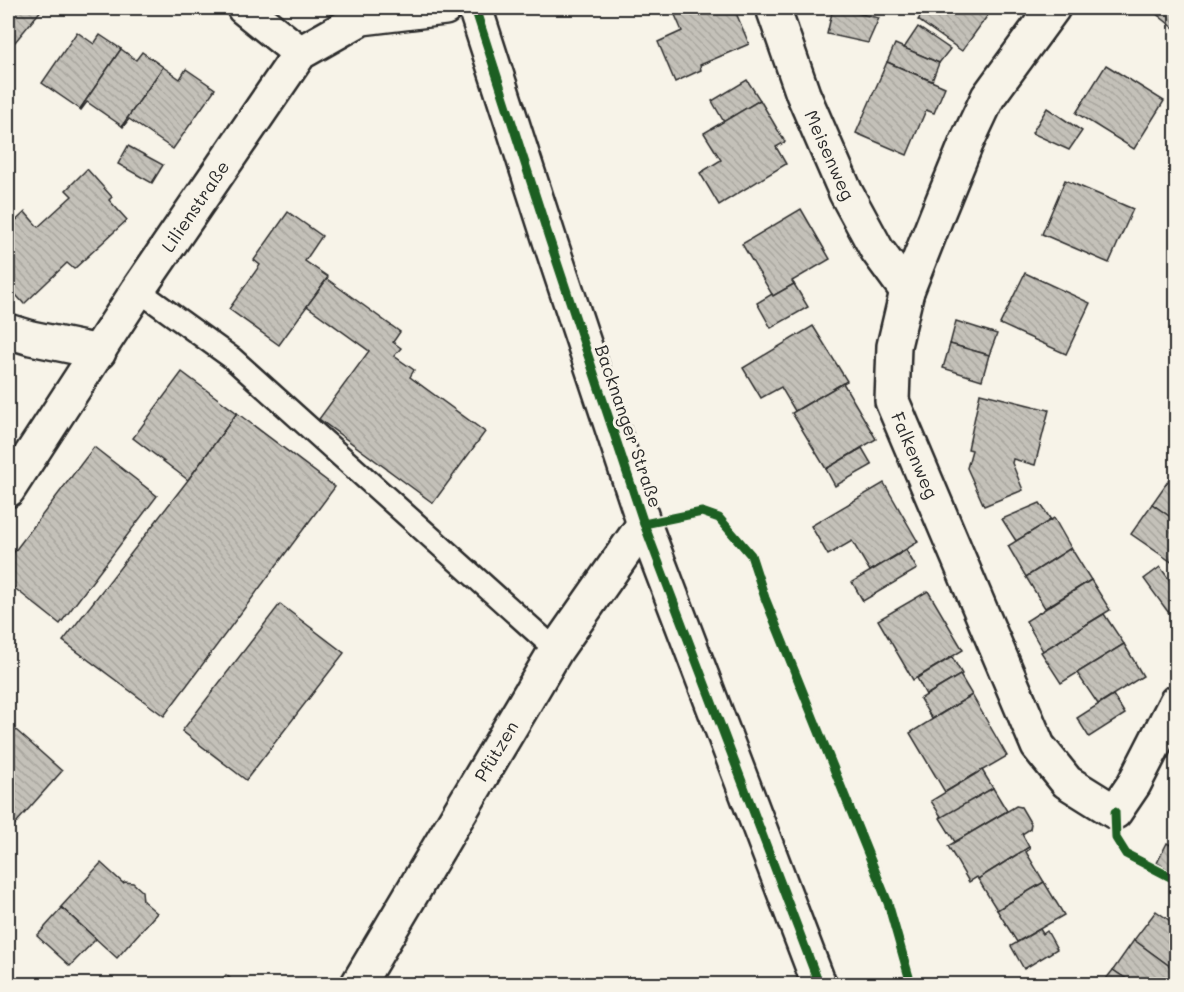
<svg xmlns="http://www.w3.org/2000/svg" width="1184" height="992" viewBox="0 0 1184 992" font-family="Mali,sans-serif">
<defs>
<pattern id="building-back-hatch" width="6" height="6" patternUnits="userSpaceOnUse" patternTransform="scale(1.5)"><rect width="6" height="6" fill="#c4c1b9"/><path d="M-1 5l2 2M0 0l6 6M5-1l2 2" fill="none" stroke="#a9a69f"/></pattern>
</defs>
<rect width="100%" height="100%" fill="#f7f3e8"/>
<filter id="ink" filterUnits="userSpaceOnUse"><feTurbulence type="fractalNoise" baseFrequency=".0167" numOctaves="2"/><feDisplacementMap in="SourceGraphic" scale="12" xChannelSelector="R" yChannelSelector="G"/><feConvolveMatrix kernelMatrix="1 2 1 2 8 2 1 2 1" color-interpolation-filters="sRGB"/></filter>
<g filter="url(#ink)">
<g fill="url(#building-back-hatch)" stroke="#2b2b2b" stroke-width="1.5">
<path d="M 8,8 L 43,8 L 15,42 L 8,36 Z"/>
<path d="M 672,8 L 734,8 L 749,44 L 700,65 L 701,70 L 675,82 L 658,42 L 682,31 Z"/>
<path d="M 833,8 L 879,18 L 868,43 L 827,34 Z"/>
<path d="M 845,8 L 865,8 L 864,14 L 844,10 Z"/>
<path d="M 926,8 L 993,8 L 962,51 L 918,20 Z"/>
<path d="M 1149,8 L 1176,8 L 1176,26 L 1174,28 Z"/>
<path d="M 918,27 L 950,49 L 939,63 L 904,48 Z"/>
<path d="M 77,32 L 94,44 L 100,35 L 121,49 L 80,109 L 42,83 Z"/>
<path d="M 895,44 L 939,63 L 932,81 L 887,62 Z"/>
<path d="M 121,49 L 136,60 L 142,52 L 163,67 L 122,126 L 87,102 L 81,110 L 80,109 Z"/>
<path d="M 887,62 L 945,87 L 934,113 L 926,110 L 907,155 L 856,133 Z"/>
<path d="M 1106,65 L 1164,101 L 1134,149 L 1076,113 Z"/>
<path d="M 163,67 L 180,79 L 186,69 L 215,89 L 173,149 L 129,119 L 123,127 L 122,126 Z"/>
<path d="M 747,80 L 760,100 L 724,122 L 712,101 Z"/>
<path d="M 760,100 L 785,142 L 776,147 L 786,164 L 719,205 L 700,173 L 721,160 L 704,133 Z"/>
<path d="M 1047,108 L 1082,131 L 1069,150 L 1032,133 Z"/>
<path d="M 128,146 L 163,165 L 152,183 L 118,164 Z"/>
<path d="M 87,169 L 112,197 L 109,200 L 127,220 L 74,269 L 67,263 L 24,304 L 8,286 L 8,241 L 9,240 L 8,238 L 8,228 L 25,212 L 38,227 L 72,196 L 66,190 Z"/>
<path d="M 1065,180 L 1133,209 L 1109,263 L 1042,234 Z"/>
<path d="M 801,209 L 830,259 L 792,281 L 794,284 L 773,296 L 742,244 Z"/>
<path d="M 288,212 L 322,236 L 305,261 L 328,277 L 279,345 L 229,309 L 260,265 L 254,260 Z"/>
<path d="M 1025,273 L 1090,303 L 1066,354 L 1000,324 Z"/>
<path d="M 327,279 L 400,332 L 393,342 L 401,348 L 394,356 L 414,370 L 410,377 L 485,432 L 433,503 L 319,419 L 369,351 L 307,306 Z"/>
<path d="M 794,284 L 808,307 L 771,328 L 757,303 L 772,294 L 773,296 Z"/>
<path d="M 956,321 L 997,334 L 989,355 L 950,344 Z"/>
<path d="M 813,326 L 847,381 L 795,411 L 781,387 L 761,398 L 743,368 Z"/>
<path d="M 950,344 L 989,355 L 982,380 L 943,368 Z"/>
<path d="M 182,372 L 237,413 L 188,480 L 133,438 Z"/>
<path d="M 843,383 L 876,439 L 826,469 L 792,413 Z"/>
<path d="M 980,393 L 1049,410 L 1035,465 L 1013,459 L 1012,463 L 1023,490 L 984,506 L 967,468 L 972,450 L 968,449 Z"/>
<path d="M 237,413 L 335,487 L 164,716 L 63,641 L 188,480 Z"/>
<path d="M 94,447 L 157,496 L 60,624 L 8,583 L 8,560 Z"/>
<path d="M 862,448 L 872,465 L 835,486 L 826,469 Z"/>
<path d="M 1173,474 L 1176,476 L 1176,521 L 1152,504 Z"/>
<path d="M 884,483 L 918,542 L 870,571 L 852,541 L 828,555 L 811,526 Z"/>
<path d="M 1040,503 L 1051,520 L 1016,541 L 1002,519 Z"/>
<path d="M 1152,504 L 1176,521 L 1176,565 L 1131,534 Z"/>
<path d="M 1054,518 L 1071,548 L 1026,577 L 1008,546 Z"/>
<path d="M 1071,548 L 1091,580 L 1045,608 L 1026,577 Z"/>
<path d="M 906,550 L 917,569 L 863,601 L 852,582 Z"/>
<path d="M 1160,567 L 1176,589 L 1176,606 L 1168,612 L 1144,579 Z"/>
<path d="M 1091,580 L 1110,610 L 1043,651 L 1026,621 Z"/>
<path d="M 928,591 L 963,650 L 913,680 L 878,620 Z"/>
<path d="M 280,604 L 344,653 L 246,780 L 182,731 Z"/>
<path d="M 1104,614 L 1124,644 L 1061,683 L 1041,652 Z"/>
<path d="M 1124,644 L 1143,676 L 1098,704 L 1077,673 Z"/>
<path d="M 952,657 L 962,674 L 926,695 L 917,678 Z"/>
<path d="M 960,675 L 972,695 L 932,719 L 920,699 Z"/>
<path d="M 972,695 L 1007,756 L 945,792 L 910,733 Z"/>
<path d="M 1113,695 L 1125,714 L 1089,737 L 1077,718 Z"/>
<path d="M 8,723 L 62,771 L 8,832 Z"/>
<path d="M 982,770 L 993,788 L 942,818 L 931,801 Z"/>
<path d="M 993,788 L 1007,811 L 955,842 L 940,818 Z"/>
<path d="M 1016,806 L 1021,807 L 1031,824 L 1030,829 L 1022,834 L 1029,847 L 978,879 L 977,877 L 969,882 L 948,846 Z"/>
<path d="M 1167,843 L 1176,848 L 1176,874 L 1157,863 Z"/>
<path d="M 1029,847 L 1030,849 L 1026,852 L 1044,882 L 997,910 L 978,879 Z"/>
<path d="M 101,863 L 123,883 L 125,882 L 133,883 L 142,891 L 143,901 L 157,913 L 117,958 L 61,907 Z"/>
<path d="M 1044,882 L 1064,915 L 1017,942 L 997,910 Z"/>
<path d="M 62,908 L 96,939 L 70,966 L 37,936 Z"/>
<path d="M 1156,911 L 1176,925 L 1175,970 L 1134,940 Z"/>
<path d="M 1040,929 L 1043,934 L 1047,931 L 1057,949 L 1024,969 L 1011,946 Z"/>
<path d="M 1134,940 L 1175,970 L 1165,984 L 1134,984 L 1113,970 Z"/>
<path d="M 1113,970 L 1134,984 L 1102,984 Z"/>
<path d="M 226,975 L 237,984 L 217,984 Z"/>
</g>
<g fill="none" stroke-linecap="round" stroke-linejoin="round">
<g stroke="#2b2b2b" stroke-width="26">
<path id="service" d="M 138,290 L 232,358 L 556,650"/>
</g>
<g stroke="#2b2b2b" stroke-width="38">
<g id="minor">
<path d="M 244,8 L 300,53"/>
<path d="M 773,8 L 803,94 L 846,193 L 877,250 L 907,291"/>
<path d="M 1053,8 L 988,97 L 966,144 L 937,215 L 907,291 L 894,346 L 892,401 L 1038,746 L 1067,782 L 1115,812 L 1134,784 L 1176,702"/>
<path d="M 8,331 L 31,338 L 99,352"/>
<path d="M 8,490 L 138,290 L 300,53 L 362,18 L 445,8"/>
<path d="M 358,984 L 556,650 L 644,524"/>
</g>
</g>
<g stroke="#2b2b2b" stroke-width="38">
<path id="tertiary" d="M 475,8 L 550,241 L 644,524 L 819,984"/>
</g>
<use href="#service" stroke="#f7f3e8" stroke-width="21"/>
<use href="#minor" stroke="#f7f3e8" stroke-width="33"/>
<use href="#tertiary" stroke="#f7f3e8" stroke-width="33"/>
<g stroke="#f7f3e8" stroke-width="13">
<g id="cycleway">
<path d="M 475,8 L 550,241 L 644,524 L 819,984"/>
<path d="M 644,524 L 702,512 L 719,518 L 751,555 L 765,598 L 888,903 L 911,984"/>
<path d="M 1115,812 L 1116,838 L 1126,854 L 1176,880"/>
</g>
</g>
<use href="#cycleway" stroke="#1b5e20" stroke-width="9"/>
</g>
</g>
<g text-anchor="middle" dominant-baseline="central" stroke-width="6" stroke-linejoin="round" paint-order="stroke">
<g font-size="18" fill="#2b2b2b" stroke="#f7f3e8">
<text transform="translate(830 155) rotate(66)">Meisenweg</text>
<text transform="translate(195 206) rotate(-56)">Lilienstraße</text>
<text transform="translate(629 426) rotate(71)">Backnanger Straße</text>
<text transform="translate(915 455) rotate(67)">Falkenweg</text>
<text transform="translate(496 751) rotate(-59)">Pfützen</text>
</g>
</g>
<rect width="1184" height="992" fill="none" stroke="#f7f3e8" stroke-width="30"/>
<rect x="15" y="15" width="1154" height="962" fill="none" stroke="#2b2b2b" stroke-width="2" filter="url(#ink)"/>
</svg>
